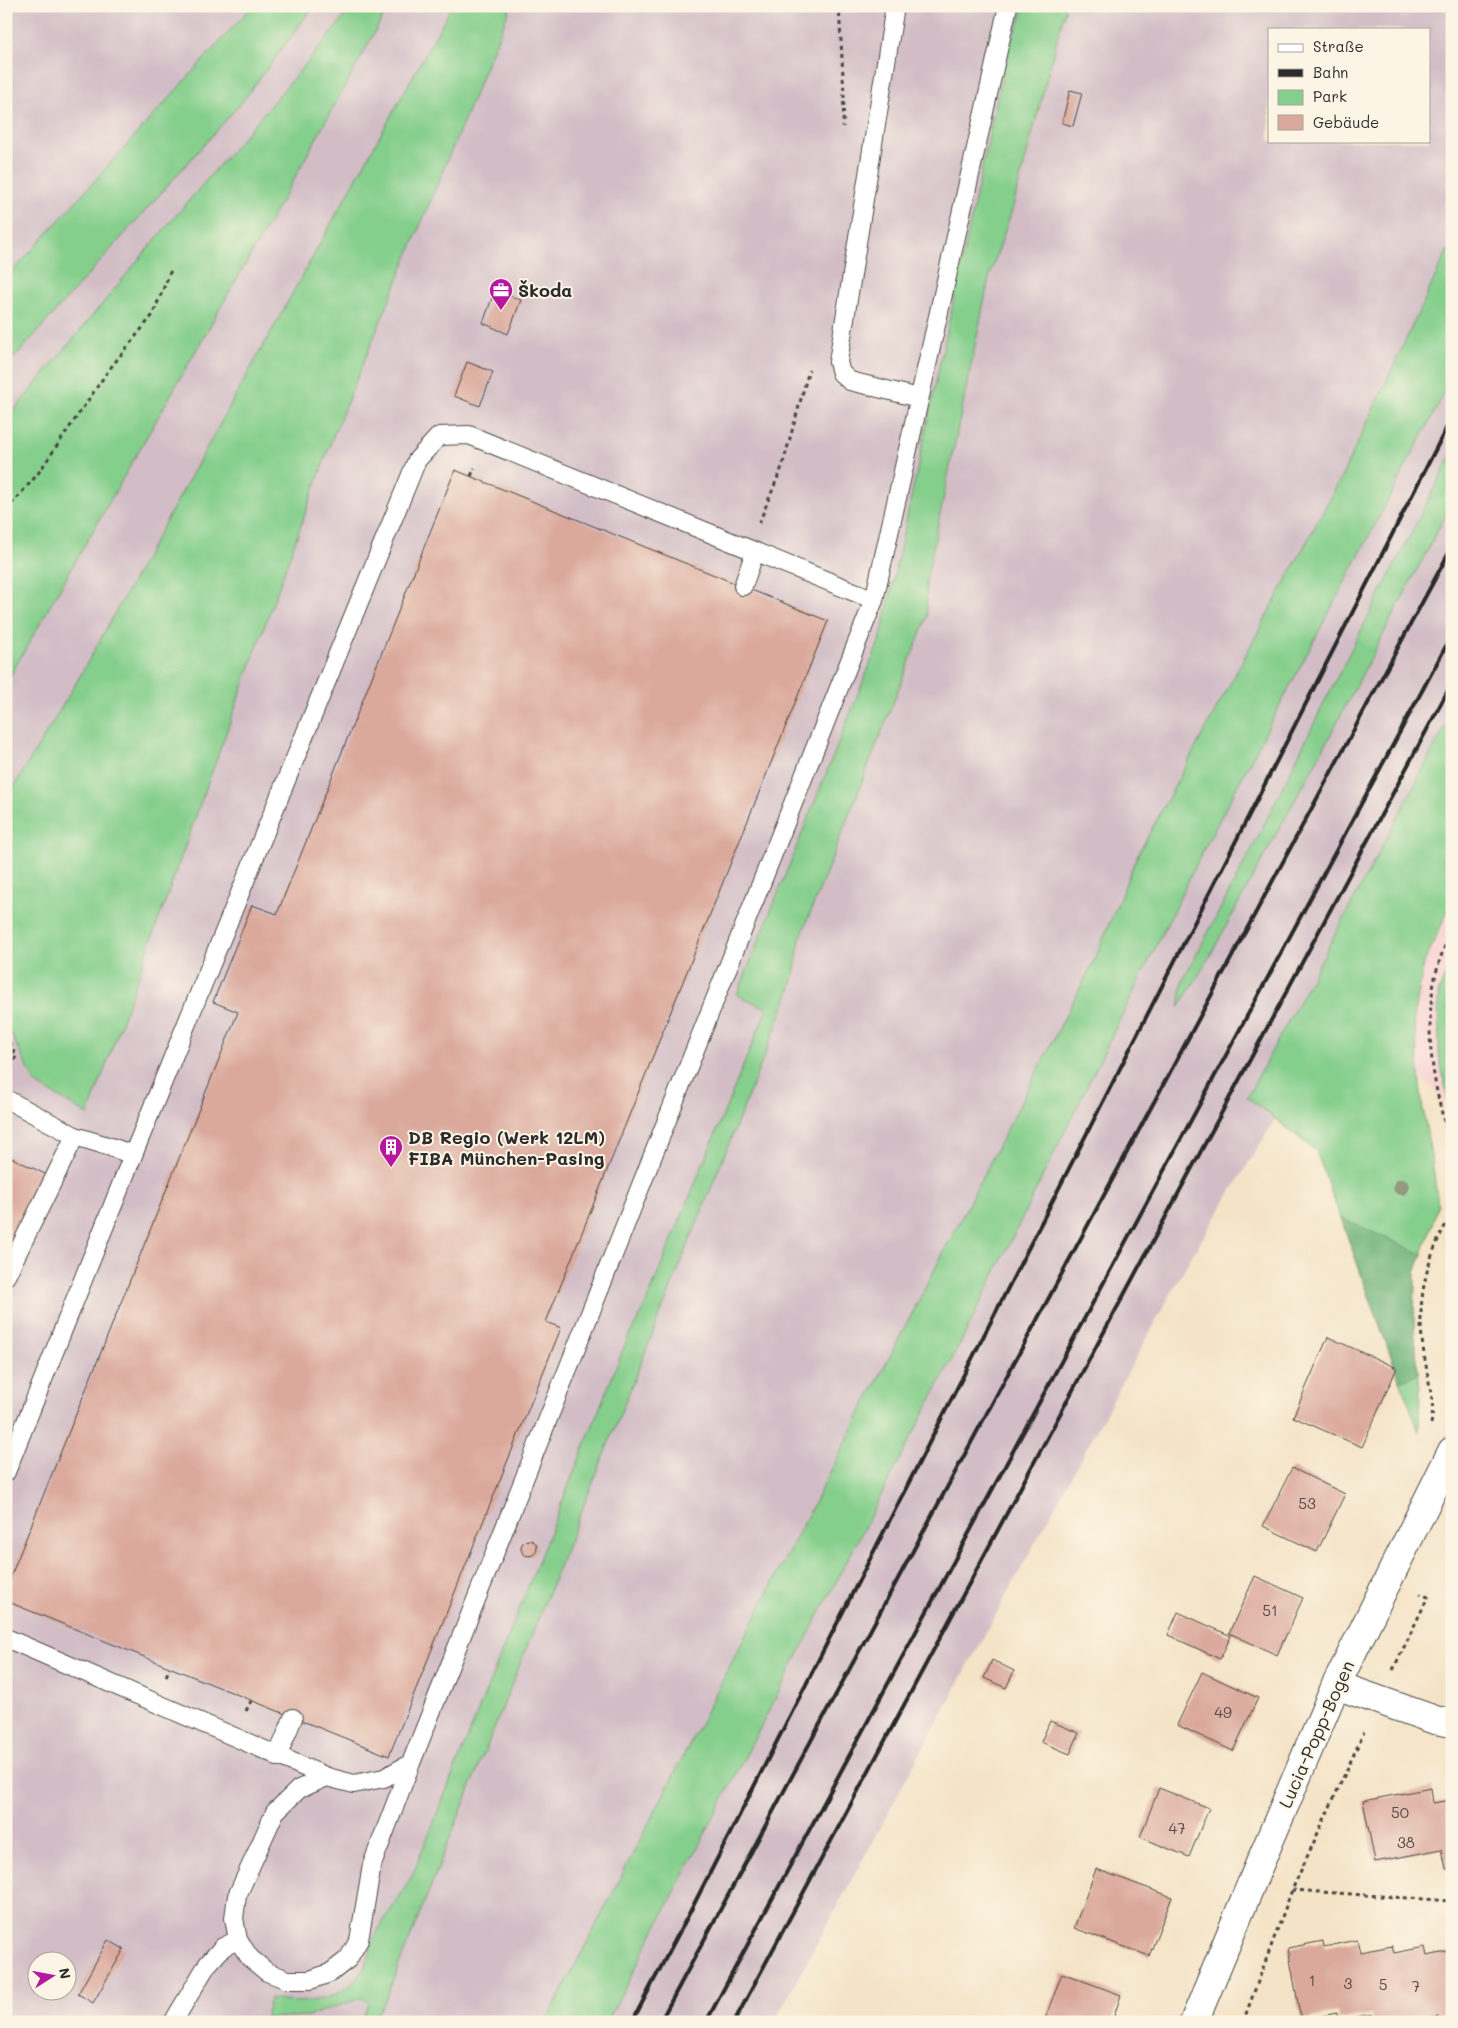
<svg xmlns="http://www.w3.org/2000/svg" width="1458" height="2028" viewBox="0 0 1458 2028" font-family="Mali,sans-serif">
<rect width="100%" height="100%" fill="#fcf5e5"/>
<filter id="ink" filterUnits="userSpaceOnUse"><feTurbulence type="fractalNoise" baseFrequency=".02" numOctaves="2"/><feDisplacementMap in="SourceGraphic" scale="10" xChannelSelector="R" yChannelSelector="G"/><feConvolveMatrix kernelMatrix="1 2 1 2 8 2 1 2 1" color-interpolation-filters="sRGB"/></filter>
<filter id="wash" filterUnits="userSpaceOnUse"><feTurbulence type="fractalNoise" baseFrequency=".0096" numOctaves="4" result="noise"/><feDisplacementMap in="SourceGraphic" scale="20" xChannelSelector="R" yChannelSelector="G"/><feGaussianBlur stdDeviation="1.12" result="paint"/><feColorMatrix in="noise" values="0 0 0 0 0 0 0 0 0 0 0 0 0 0 0 0 0 1.4 0 .05"/><feComposite in="paint" operator="in"/></filter>
<g filter="url(#wash)">
<rect width="100%" height="100%" fill="#f4e3c6"/>
<path fill="#f7cfd1" d="M 1452,803 L 1452,1109 L 1347,1001 Z"/>
<path fill="#d2bdc6" fill-rule="evenodd" d="M 6,6 L 1452,6 L 1452,803 L 1347,1001 L 1187,1264 L 774,2022 L 6,2022 ZM 1269,29 L 1429,29 L 1429,141 L 1269,141 ZM 38,1960 L 68,1960 L 68,1990 L 38,1990 Z"/>
<g fill="#85cf8c" stroke="#587d5c">
<path d="M 252,6 L 314,6 L 242,102 L 6,367 L 6,279 Z"/>
<path d="M 353,6 L 389,6 L 294,179 L 6,683 L 6,420 L 150,246 L 315,53 Z"/>
<path d="M 452,6 L 511,6 L 334,434 L 88,1115 L 35,1083 L 6,1024 L 6,800 L 76,683 Z"/>
<path d="M 1025,6 L 1066,6 L 1012,210 L 989,278 L 926,582 L 927,617 L 800,939 L 793,980 L 787,999 L 383,2005 L 371,2022 L 360,2022 L 369,2003 L 362,1998 L 308,2016 L 264,2018 L 270,1999 C 309,2006 351,2001 368,1960 C 370,1953 371,1945 374,1938 C 385,1917 400,1897 412,1876 L 629,1335 L 642,1313 L 767,1008 L 737,995 L 881,637 L 1006,57 Z"/>
<path d="M 1452,241 L 1452,379 L 1203,851 L 962,1340 L 607,2022 L 546,2022 L 1094,961 L 1136,858 L 1340,480 Z"/>
<path d="M 1452,454 L 1452,503 L 1322,751 L 1206,963 L 1179,1007 L 1183,980 L 1253,847 L 1332,687 Z"/>
<path d="M 1452,714 L 1452,902 L 1424,963 L 1414,1018 L 1422,1103 L 1434,1173 L 1438,1204 L 1432,1226 L 1415,1273 L 1414,1329 L 1420,1389 L 1419,1432 L 1316,1151 L 1247,1097 L 1359,890 Z"/>
<path d="M 1452,957 L 1452,1109 L 1449,1105 L 1439,1056 L 1438,993 Z"/>
</g>
<path fill="#6cb278" stroke="#4c6e52" d="M 1341,1218 L 1422,1254 L 1415,1273 L 1414,1329 L 1418,1374 L 1400,1381 Z"/>
<g id="blocks">
<g fill="#daa99c">
<path d="M 1070,90 L 1082,93 L 1073,126 L 1062,123 Z"/>
<path d="M 495,290 L 521,300 L 508,334 L 483,323 Z"/>
<path d="M 467,362 L 493,372 L 480,406 L 454,396 Z"/>
<path d="M 455,470 L 828,621 L 546,1322 L 561,1328 L 389,1756 L 6,1601 L 6,1588 L 238,1012 L 213,1002 L 252,905 L 277,914 Z"/>
<path d="M 6,1155 L 47,1175 L 6,1257 Z"/>
<path d="M 1328,1337 L 1397,1368 L 1362,1447 L 1293,1417 Z"/>
<path d="M 1292,1468 L 1345,1494 L 1317,1552 L 1263,1526 Z"/>
<circle cx="529" cy="1548" r="8"/>
<path d="M 1255,1576 L 1303,1598 L 1277,1655 L 1229,1633 Z"/>
<path d="M 1178,1612 L 1231,1636 L 1220,1659 L 1168,1635 Z"/>
<path d="M 992,1660 L 1014,1671 L 1006,1688 L 984,1678 Z"/>
<path d="M 1202,1672 L 1258,1698 L 1233,1751 L 1177,1725 Z"/>
<path d="M 1050,1721 L 1079,1733 L 1070,1754 L 1041,1742 Z"/>
<path d="M 1159,1788 L 1209,1808 L 1189,1857 L 1140,1837 Z"/>
<path d="M 1431,1788 L 1433,1803 L 1452,1800 L 1452,1868 L 1446,1869 L 1442,1849 L 1375,1862 L 1363,1801 Z"/>
<path d="M 1096,1869 L 1172,1897 L 1149,1956 L 1074,1928 Z"/>
<path d="M 108,1940 L 124,1949 L 93,2003 L 78,1994 Z"/>
<path d="M 1357,1940 L 1360,1952 L 1392,1946 L 1394,1953 L 1425,1947 L 1427,1956 L 1452,1951 L 1452,2022 L 1439,2022 L 1438,2017 L 1412,2022 L 1407,2022 L 1406,2017 L 1373,2022 L 1372,2014 L 1338,2020 L 1337,2013 L 1301,2020 L 1288,1948 L 1323,1941 L 1324,1947 Z"/>
<path d="M 1062,1973 L 1121,1995 L 1112,2022 L 1044,2022 Z"/>
</g>
</g>
</g>
<g filter="url(#ink)">
<use href="#blocks" fill-opacity="0" stroke="#494742" stroke-width="1"/>
<g fill="none" stroke-linecap="round" stroke-linejoin="round">
<g stroke="#494742" stroke-width="20">
<g id="service">
<path d="M 895,6 L 838,362 L 841,373 L 850,381 L 919,398"/>
<path d="M 743,586 L 755,552"/>
<path d="M 6,1099 L 75,1136 L 111,1147 L 133,1155"/>
<path d="M 6,1276 L 75,1136"/>
<path d="M 6,1472 L 133,1155 L 417,460 L 439,436 L 469,435 L 874,600"/>
<path d="M 6,1638 L 327,1777"/>
<path d="M 277,1757 L 293,1718"/>
<path d="M 411,1763 L 372,1865 L 359,1940 L 348,1959 L 330,1973 L 310,1980 L 288,1980 L 267,1972 L 250,1958 L 238,1940 L 234,1918 L 237,1896 L 275,1812 L 299,1789 L 327,1777 L 354,1784 L 384,1778 L 411,1763 L 874,600 L 1008,6"/>
<path d="M 173,2022 L 207,1965 L 223,1947 L 238,1940"/>
</g>
</g>
<g stroke="#494742" stroke-width="30">
<g id="minor">
<path d="M 1336,1685 L 1435,1720 L 1452,1723"/>
<path d="M 1194,2022 L 1257,1870 L 1336,1685 L 1452,1451"/>
</g>
</g>
<g stroke="#494742" stroke-width="3" stroke-dasharray="4 4" stroke-linecap="butt">
<path d="M 839,6 L 844,93 L 843,127"/>
<path d="M 471,476 L 475,468"/>
<path d="M 6,510 L 37,475 L 108,371 L 152,316 L 171,270"/>
<path d="M 759,523 L 782,467 L 809,370"/>
<path d="M 1452,931 C 1417,997 1429,1078 1452,1147"/>
<path d="M 6,1035 L 16,1056 L 10,1071"/>
<path d="M 1431,1424 C 1435,1405 1430,1389 1427,1371 C 1424,1355 1421,1337 1421,1321 C 1420,1286 1432,1244 1452,1215"/>
<path d="M 1393,1670 L 1428,1597 L 1420,1594"/>
<path d="M 166,1676 L 170,1668"/>
<path d="M 246,1711 L 251,1701"/>
<path d="M 1292,1890 L 1452,1901"/>
<path d="M 1243,2022 L 1292,1890 L 1364,1732"/>
</g>
<use href="#service" stroke="#fff" stroke-width="18"/>
<use href="#minor" stroke="#fff" stroke-width="28"/>
<g stroke="#2b2b2b" stroke-width="4">
<path d="M 632,2022 L 692,1908 L 1452,417"/>
<path d="M 660,2022 L 1452,547"/>
<path d="M 706,2022 L 1452,635"/>
<path d="M 734,2022 L 1452,683"/>
</g>
</g>
<circle fill="#949981" cx="1401" cy="1187" r="8"/>
</g>
<defs>
<g id="office-pin" transform="scale(1.25)"><path d="M0 17L-7.5 6A9.5 9.5 0 1 1 7.5 6Z" fill="#b5179e" stroke="#fcf5e5"/><path d="M-6-3h4V-5.5h4V-3h4V5H-6ZM-1-4.5V-3h2v-1.5ZM-6 0V1H6V0Z" fill="#fff"/></g>
<g id="building-pin" transform="scale(1.25)"><path d="M0 17L-7.5 6A9.5 9.5 0 1 1 7.5 6Z" fill="#b5179e" stroke="#fcf5e5"/><path d="M-4-6H4V6H1V3H-1V6H-4ZM-2.5-4.3h1.7v1.8h-1.7ZM.8-4.3h1.7v1.8H.8ZM-2.5-1h1.7V.8h-1.7ZM.8-1h1.7V.8H.8Z" fill="#fff"/></g>
</defs>
<g fill-rule="evenodd">
<use href="#office-pin" x="501" y="290"/>
<use href="#building-pin" x="391" y="1147"/>
</g>
<g text-anchor="middle" dominant-baseline="central" stroke-width="4" stroke-linejoin="round" paint-order="stroke">
<g font-size="15" fill="#574a47">
<text x="1307" y="1503">53</text>
<text x="1270" y="1610">51</text>
<text x="1223" y="1712">49</text>
<text x="1400" y="1812">50</text>
<text x="1177" y="1828">47</text>
<text x="1406" y="1842">38</text>
<text x="1312" y="1980">1</text>
<text x="1348" y="1983">3</text>
<text x="1383" y="1984">5</text>
<text x="1416" y="1986">7</text>
</g>
<g font-size="18" font-weight="bold" fill="#2b2b2b" stroke="#fcf5e5" text-anchor="start">
<text x="518" y="290">Škoda</text>
<text x="408" y="1137">DB Regio (Werk 12LM)<tspan x="408" dy="21">FIBA München-Pasing</tspan></text>
</g>
<g font-size="18" fill="#2b2b2b" stroke="#fcf5e5">
<text transform="translate(1316 1734) rotate(-66)">Lucia-Popp-Bogen</text>
</g>
</g>
<rect width="1458" height="2028" fill="none" stroke="#fcf5e5" stroke-width="25"/>
<rect x="1268" y="28" width="162" height="115" fill="#fcf5e5" stroke="#a8a49b"/>
<rect x="1278" y="44" width="25" height="8" fill="#ffffff" stroke="#a8a49b"/>
<text x="1313" y="52" font-size="15" fill="#2b2b2b">Straße</text>
<rect x="1278" y="69" width="25" height="8" fill="#2b2b2b" stroke="#a8a49b"/>
<text x="1313" y="78" font-size="15" fill="#2b2b2b">Bahn</text>
<rect x="1278" y="90" width="25" height="15" fill="#85cf8c" stroke="#a8a49b"/>
<text x="1313" y="102" font-size="15" fill="#2b2b2b">Park</text>
<rect x="1278" y="115" width="25" height="15" fill="#daa99c" stroke="#a8a49b"/>
<text x="1313" y="128" font-size="15" fill="#2b2b2b">Gebäude</text>
<g transform="translate(52 1976) rotate(79)"><circle r="24" fill="#fcf5e5" stroke="#a8a49b"/>
<path d="M0-4L9 19L0 12L-9 19Z" fill="#b5179e"/>
<text y="-8" font-size="14" font-weight="bold" text-anchor="middle" fill="#2b2b2b">N</text>
</g>
</svg>
